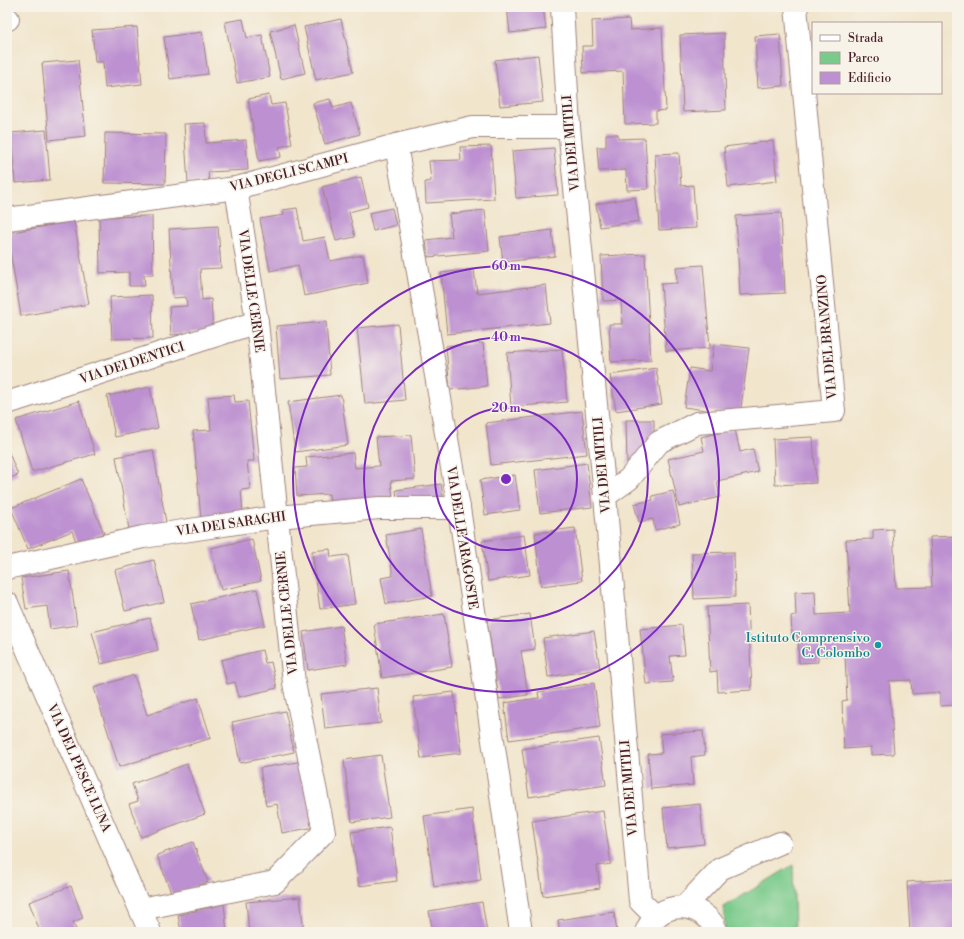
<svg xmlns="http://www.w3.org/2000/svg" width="964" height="939" viewBox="0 0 964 939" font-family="'Libre Bodoni',serif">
<rect width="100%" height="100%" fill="#f7f3e8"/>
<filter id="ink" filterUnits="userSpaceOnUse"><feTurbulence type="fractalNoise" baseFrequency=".025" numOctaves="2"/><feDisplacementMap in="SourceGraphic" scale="8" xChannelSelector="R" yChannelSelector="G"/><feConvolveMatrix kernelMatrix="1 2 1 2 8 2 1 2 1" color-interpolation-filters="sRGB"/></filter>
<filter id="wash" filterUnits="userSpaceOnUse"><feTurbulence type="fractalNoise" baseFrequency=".012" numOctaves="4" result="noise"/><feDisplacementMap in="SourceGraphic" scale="16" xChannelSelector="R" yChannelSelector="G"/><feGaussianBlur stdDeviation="0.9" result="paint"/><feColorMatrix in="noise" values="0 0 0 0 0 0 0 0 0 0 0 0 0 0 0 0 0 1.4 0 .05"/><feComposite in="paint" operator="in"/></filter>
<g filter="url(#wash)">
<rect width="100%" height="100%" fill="#f1e5cc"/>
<path fill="#79ca8b" stroke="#62745b" d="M 793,865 L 795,932 L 725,932 L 724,907 Z"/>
<g id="blocks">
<g fill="#bd91d1">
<path d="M 507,7 L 543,7 L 546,29 L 510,33 Z"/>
<path d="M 243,19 L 247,38 L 262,35 L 270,77 L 237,83 L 225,22 Z"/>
<path d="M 341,19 L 353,72 L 316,80 L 304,27 Z"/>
<path d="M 629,19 L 630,30 L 662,28 L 666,110 L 656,111 L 656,123 L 625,124 L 623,71 L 583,73 L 582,46 L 593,46 L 592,21 Z"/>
<path d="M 294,25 L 305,73 L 281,79 L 270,31 Z"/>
<path d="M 137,27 L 142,84 L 105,88 L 103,62 L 95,62 L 92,30 Z"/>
<path d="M 202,32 L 208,74 L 170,79 L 164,37 Z"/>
<path d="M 724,33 L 726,110 L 683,112 L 680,35 Z"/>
<path d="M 780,34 L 783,86 L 758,88 L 755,36 Z"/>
<path d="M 538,55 L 543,102 L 500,106 L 495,60 Z"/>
<path d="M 78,60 L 86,136 L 49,140 L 42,63 Z"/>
<path d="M 269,95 L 271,105 L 285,103 L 292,144 L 279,147 L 281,157 L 259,161 L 248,99 Z"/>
<path d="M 330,99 L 333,108 L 351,103 L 360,134 L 325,144 L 313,103 Z"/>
<path d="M 205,123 L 206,143 L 246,140 L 248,170 L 208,172 L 209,182 L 188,183 L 184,124 Z"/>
<path d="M 46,130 L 50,180 L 15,183 L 11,133 Z"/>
<path d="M 105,133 L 166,134 L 165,184 L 104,183 Z"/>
<path d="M 606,134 L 618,134 L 618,139 L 645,138 L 648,189 L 627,190 L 626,170 L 599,171 L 597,147 L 606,147 Z"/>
<path d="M 773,141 L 777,181 L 728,187 L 724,147 Z"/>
<path d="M 491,146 L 494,199 L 426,203 L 425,182 L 431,181 L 429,161 L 461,160 L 460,147 Z"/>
<path d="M 554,148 L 558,195 L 516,198 L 512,151 Z"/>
<path d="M 679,153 L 681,186 L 693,185 L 696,228 L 659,230 L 655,154 Z"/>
<path d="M 361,177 L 368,207 L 349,212 L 355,237 L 336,241 L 322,187 Z"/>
<path d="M 635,197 L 639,221 L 600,227 L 596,204 Z"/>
<path d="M 297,208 L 303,241 L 325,237 L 330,261 L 363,255 L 368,283 L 304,296 L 298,265 L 270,271 L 260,219 L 284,215 L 283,210 Z"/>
<path d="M 392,208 L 396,225 L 373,231 L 369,213 Z"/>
<path d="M 485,210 L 489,251 L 428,257 L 426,240 L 452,237 L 449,214 Z"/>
<path d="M 781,213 L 785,293 L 740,295 L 736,216 Z"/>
<path d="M 152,216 L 153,275 L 144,275 L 145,286 L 129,286 L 129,272 L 100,273 L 99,217 Z"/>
<path d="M 74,221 L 89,304 L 21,316 L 7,233 Z"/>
<path d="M 218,226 L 221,268 L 200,269 L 202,300 L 211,299 L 213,332 L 171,335 L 169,307 L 187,306 L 186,297 L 173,298 L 169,229 Z"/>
<path d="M 552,230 L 555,256 L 503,262 L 500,237 Z"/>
<path d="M 645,254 L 651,360 L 611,362 L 609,324 L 622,324 L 621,300 L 603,301 L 601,256 Z"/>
<path d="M 703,265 L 710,348 L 666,351 L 661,284 L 677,283 L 676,267 Z"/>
<path d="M 474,269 L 477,293 L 546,285 L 550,323 L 447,334 L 441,273 Z"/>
<path d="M 152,295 L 153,338 L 112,339 L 110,297 Z"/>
<path d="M 326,322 L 330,375 L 280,379 L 276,326 Z"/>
<path d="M 398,324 L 405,400 L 365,404 L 357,328 Z"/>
<path d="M 483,343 L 487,386 L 450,390 L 446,346 Z"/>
<path d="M 714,344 L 749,348 L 740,415 L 684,407 L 690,368 L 710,371 Z"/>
<path d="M 562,349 L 567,402 L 511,407 L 507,353 Z"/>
<path d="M 656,368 L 662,404 L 616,411 L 610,375 Z"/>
<path d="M 150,387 L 158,428 L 115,437 L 107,396 Z"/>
<path d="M 234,395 L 235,402 L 248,401 L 254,461 L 247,461 L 250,489 L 241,490 L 243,514 L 201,518 L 193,431 L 211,430 L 208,397 Z"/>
<path d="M 341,395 L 348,445 L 295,452 L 288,402 Z"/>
<path d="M 79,401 L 95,454 L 32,472 L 16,420 Z"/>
<path d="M 582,411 L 587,454 L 491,465 L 486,423 Z"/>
<path d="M 626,420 L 654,420 L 654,438 L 627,465 Z"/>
<path d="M 735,429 L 740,452 L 753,449 L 758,472 L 717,481 L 720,497 L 679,507 L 668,459 L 704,451 L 701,437 Z"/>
<path d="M 411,435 L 415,479 L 391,481 L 393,498 L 330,504 L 329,494 L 297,496 L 295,468 L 307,467 L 306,457 L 353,453 L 355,468 L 379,466 L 376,437 Z"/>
<path d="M 813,437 L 816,483 L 775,485 L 773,439 Z"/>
<path d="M 7,448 L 18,475 L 7,479 Z"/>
<path d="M 153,450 L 167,528 L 130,535 L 116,457 Z"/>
<path d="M 587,463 L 592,507 L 540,513 L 535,470 Z"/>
<path d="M 515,475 L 520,510 L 485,515 L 480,480 Z"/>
<path d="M 81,479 L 104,533 L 77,544 L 72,531 L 28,549 L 11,508 Z"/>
<path d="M 441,484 L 445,509 L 398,509 L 396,490 Z"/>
<path d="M 673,491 L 680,524 L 655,530 L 653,519 L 639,522 L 634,504 L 653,500 L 652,496 Z"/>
<path d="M 575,528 L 582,581 L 541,586 L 535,533 Z"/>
<path d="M 421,529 L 432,596 L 386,604 L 381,578 L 393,576 L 386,535 Z"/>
<path d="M 893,529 L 896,588 L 932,587 L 930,537 L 957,536 L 957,705 L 940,706 L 940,692 L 912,694 L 911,680 L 889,681 L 894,754 L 871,755 L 871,747 L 844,749 L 842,701 L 847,700 L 845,655 L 818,656 L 818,662 L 799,663 L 798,636 L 792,636 L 791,616 L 796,615 L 795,592 L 815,591 L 816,615 L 850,613 L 846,540 L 873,539 L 873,530 Z"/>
<path d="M 524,535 L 530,575 L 488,581 L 482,541 Z"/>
<path d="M 252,539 L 261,581 L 221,590 L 211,548 Z"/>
<path d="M 330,549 L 331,557 L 348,555 L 355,604 L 320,609 L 312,551 Z"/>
<path d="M 734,552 L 735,597 L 694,599 L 692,553 Z"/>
<path d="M 154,560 L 164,602 L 125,611 L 115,570 Z"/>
<path d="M 69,571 L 77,625 L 50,629 L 47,606 L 26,609 L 21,578 Z"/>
<path d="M 257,589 L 265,625 L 199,640 L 191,604 Z"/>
<path d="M 748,605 L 752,690 L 718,692 L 717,671 L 710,672 L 707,607 Z"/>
<path d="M 444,614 L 452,667 L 382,678 L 374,624 Z"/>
<path d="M 530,614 L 535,649 L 521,651 L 528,695 L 499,699 L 487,620 Z"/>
<path d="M 150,618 L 158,650 L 101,664 L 92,632 Z"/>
<path d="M 682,625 L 685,655 L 670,656 L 673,682 L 646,684 L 640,629 Z"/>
<path d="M 341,626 L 347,664 L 308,670 L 303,632 Z"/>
<path d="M 594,631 L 600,669 L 548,677 L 543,638 Z"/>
<path d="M 262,650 L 265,663 L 271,662 L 277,688 L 239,697 L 235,682 L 227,684 L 221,660 Z"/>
<path d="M 134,675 L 147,715 L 198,698 L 211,738 L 119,767 L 94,688 Z"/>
<path d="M 594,683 L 600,727 L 509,740 L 504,703 L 539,698 L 538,692 Z"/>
<path d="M 377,688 L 381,723 L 325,729 L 321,694 Z"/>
<path d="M 454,692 L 461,753 L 421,758 L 413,697 Z"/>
<path d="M 285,711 L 294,752 L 240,763 L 232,722 Z"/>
<path d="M 703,731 L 705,755 L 691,757 L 693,785 L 651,789 L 648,754 L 662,753 L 660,734 Z"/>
<path d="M 599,738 L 606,785 L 529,797 L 522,749 Z"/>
<path d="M 381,755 L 390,817 L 352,822 L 344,760 Z"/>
<path d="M 304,761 L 315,827 L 282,833 L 277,804 L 266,806 L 260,768 Z"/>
<path d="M 187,764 L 205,814 L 141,837 L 129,804 L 138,801 L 132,784 Z"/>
<path d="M 700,804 L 704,844 L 667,848 L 663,808 Z"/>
<path d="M 472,809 L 481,880 L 434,887 L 424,816 Z"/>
<path d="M 603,811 L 611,864 L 597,866 L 600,888 L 543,896 L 532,821 Z"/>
<path d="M 390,827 L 397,881 L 359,886 L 351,832 Z"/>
<path d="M 193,842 L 208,882 L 172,895 L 157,855 Z"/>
<path d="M 957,879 L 957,932 L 910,932 L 907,882 Z"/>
<path d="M 71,886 L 83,918 L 73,922 L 77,932 L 40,932 L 29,902 Z"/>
<path d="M 300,897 L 304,932 L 249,932 L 246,902 Z"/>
<path d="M 482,902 L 487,932 L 433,932 L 429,911 Z"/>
<path d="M 224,904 L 227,932 L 181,932 L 178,915 Z"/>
<path d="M 614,912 L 617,932 L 560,932 L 558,920 Z"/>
</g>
</g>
</g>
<g filter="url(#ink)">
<use href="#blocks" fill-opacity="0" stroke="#9e827c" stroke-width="1"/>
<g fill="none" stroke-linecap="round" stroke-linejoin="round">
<g stroke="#9e827c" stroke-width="24">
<g id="minor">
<path d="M 562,7 L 569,127 L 605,496 L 640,901 L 656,917"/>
<path d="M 7,19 L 8,19"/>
<path d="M 396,145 L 459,508 L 521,932"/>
<path d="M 7,219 L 236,188 L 396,145 L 473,127 L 569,127"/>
<path d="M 7,403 L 257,322"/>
<path d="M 605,496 L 629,479 L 659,442 L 697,423 L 834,411 L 796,7"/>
<path d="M 7,568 L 143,537 L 277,517 L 379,508 L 459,508"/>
<path d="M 7,603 L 150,932"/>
<path d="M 685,906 L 720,869 L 780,843"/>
<path d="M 141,909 L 275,882 L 324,832 L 294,683 L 257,322 L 236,188"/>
<path d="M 646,932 C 659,898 704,900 717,932"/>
</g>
</g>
<use href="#minor" stroke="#fff" stroke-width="22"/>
</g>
</g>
<g fill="none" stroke="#7b2cbf" stroke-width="2">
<circle cx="506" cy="479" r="71"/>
<circle cx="506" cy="479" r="142"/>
<circle cx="506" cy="479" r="213"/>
</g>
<circle fill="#0f9aa8" stroke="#f7f3e8" stroke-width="1.5" cx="878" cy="645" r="4"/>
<g text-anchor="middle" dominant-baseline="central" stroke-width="3" stroke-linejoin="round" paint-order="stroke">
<g font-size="13" fill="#4a1f2b" stroke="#f7f3e8">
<text transform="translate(571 143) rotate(-95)">VIA DEI MITILI</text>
<text transform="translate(289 173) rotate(-14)">VIA DEGLI SCAMPI</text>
<text transform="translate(251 291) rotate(82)">VIA DELLE CERNIE</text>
<text transform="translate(827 337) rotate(-95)">VIA DEL BRANZINO</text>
<text transform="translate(132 363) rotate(-18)">VIA DEI DENTICI</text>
<text transform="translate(602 465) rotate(-95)">VIA DEI MITILI</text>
<text transform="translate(231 524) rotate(-8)">VIA DEI SARAGHI</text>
<text transform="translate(462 538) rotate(81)">VIA DELLE ARAGOSTE</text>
<text transform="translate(287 613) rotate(-96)">VIA DELLE CERNIE</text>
<text transform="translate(79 768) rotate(66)">VIA DEL PESCE LUNA</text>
<text transform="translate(629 788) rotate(-95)">VIA DEI MITILI</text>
</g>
<g font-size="13" fill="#0d838f" stroke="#f7f3e8" text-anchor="end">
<text x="870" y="638">Istituto Comprensivo<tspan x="870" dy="15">C. Colombo</tspan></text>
</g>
</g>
<circle cx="506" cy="479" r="6" fill="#7b2cbf" stroke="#f7f3e8" stroke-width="2"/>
<g font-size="12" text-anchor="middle" font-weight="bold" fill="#7b2cbf" stroke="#f7f3e8" stroke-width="3" stroke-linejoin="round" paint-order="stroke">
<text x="506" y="270">60 m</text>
<text x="506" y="341">40 m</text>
<text x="506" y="412">20 m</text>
</g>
<rect width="964" height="939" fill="none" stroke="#f7f3e8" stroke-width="24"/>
<rect x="812" y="22" width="130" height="72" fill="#f7f3e8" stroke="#b29e9c"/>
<rect x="820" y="35" width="20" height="6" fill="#ffffff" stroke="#b29e9c"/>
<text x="848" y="42" font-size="12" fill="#4a1f2b">Strada</text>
<rect x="820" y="52" width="20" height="12" fill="#79ca8b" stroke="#b29e9c"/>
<text x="848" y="62" font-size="12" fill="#4a1f2b">Parco</text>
<rect x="820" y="72" width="20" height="12" fill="#bd91d1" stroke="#b29e9c"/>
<text x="848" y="82" font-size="12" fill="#4a1f2b">Edificio</text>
</svg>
